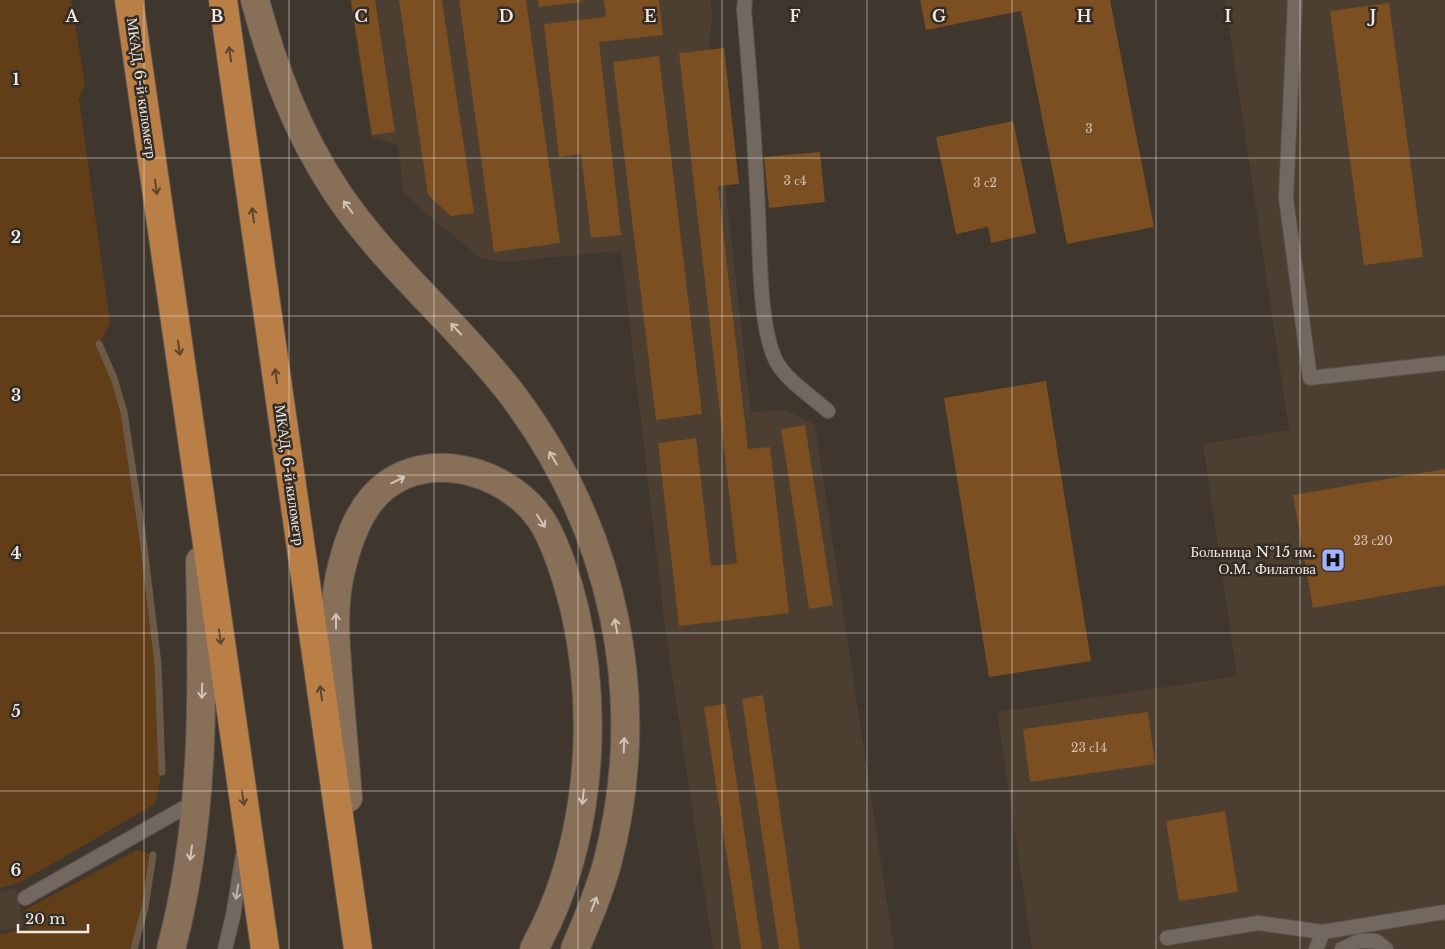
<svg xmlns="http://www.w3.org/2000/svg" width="1445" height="949" viewBox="0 0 1445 949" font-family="'Libre Baskerville',serif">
<rect width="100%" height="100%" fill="#3f362e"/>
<g fill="#4c3e31">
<path d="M 350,0 L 711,0 L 712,18 L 709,45 L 751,412 L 784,410 L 815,424 L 894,949 L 713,949 L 665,627 L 621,251 L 503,262 L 482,259 L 422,210 L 403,192 L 398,145 L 371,137 Z"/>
<path d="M 1225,0 L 1445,0 L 1445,949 L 1032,949 L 997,712 L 1237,676 L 1203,444 L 1289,430 Z"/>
<path d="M 16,889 L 24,926 L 0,931 L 0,892 Z"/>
</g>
<g fill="#613d18">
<path d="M 0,0 L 71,0 L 85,84 L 79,99 L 110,323 L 99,344 L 114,378 L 124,412 L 143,539 L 158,664 L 162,772 L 155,804 L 19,883 L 0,888 Z"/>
<path d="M 137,850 L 153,855 L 145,908 L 134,949 L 0,949 L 0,934 L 28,929 L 25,910 Z"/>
</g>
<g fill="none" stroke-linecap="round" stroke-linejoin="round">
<g stroke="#6c5a49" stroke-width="7">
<path d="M 99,344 L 114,378 L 124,412 L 143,539 L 158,664 L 162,772"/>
<path d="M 134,949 L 145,908 L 153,855"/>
</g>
</g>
<g fill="#7b4f22">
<path d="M 351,0 L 375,0 L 395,132 L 372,135 Z"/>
<path d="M 399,0 L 442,0 L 474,213 L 451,216 L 428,195 Z"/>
<path d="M 459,0 L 526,0 L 560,243 L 494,252 Z"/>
<path d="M 538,0 L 581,0 L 581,2 L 539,7 Z"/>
<path d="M 604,0 L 659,0 L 663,35 L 599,42 L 621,235 L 591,238 L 581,154 L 559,157 L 544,24 L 606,17 Z"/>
<path d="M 920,0 L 1110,0 L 1154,227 L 1067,244 L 1021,11 L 926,30 Z"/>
<path d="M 1389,3 L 1423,257 L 1364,265 L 1330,11 Z"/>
<path d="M 724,48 L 739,184 L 718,186 L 748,449 L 770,447 L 789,613 L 679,626 L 658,443 L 696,438 L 711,566 L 737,563 L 679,53 Z"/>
<path d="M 659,56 L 702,414 L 656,420 L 613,62 Z"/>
<path d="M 1013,121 L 1036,233 L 991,243 L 988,227 L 956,234 L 936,137 Z"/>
<path d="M 820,152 L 825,202 L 769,208 L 764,157 Z"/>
<path d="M 1046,381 L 1091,661 L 989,677 L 944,398 Z"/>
<path d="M 805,425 L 833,605 L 809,609 L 781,429 Z"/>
<path d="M 1445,469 L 1445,585 L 1313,608 L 1293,495 Z"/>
<path d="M 763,695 L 800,949 L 779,949 L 742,699 Z"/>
<path d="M 725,704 L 762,949 L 741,949 L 704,707 Z"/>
<path d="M 1148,712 L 1155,764 L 1030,782 L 1023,729 Z"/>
<path d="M 1225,811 L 1238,892 L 1179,901 L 1166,821 Z"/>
</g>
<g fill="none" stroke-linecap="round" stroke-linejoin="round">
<g stroke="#5a524c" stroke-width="16">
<g id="lane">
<path d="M 745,0 L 744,10 C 750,77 755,144 758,211 C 760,251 759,327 776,361 C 786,380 812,397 828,411"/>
<path d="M 1295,0 L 1286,198 L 1310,378 L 1445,363"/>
<path d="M 25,898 L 196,801"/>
<path d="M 1167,938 L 1258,923 L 1323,932"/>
<path d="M 225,949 L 233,916 L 243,855"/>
<path d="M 1316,949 L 1323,932 L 1445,912"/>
<path d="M 1342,949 L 1359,941 L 1376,941 L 1386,949"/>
</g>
</g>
<g stroke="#5a524c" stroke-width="30">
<g id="secondary">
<path d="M 255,0 C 274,70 296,130 336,191 C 385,265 457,323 511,393 C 614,529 651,698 607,864 C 599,893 587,921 575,949"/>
<path d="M 348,798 C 345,762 342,725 339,689 C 336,648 331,606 342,566 C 349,538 360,506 384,487 C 434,447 515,474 545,526 C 559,552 568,582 575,611 C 600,722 589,849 534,949"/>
<path d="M 171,949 C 205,821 203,693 200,561"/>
</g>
</g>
<g stroke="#5a524c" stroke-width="30">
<g id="highway">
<path d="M 129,0 L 265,949"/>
<path d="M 223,0 L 358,949"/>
</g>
</g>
<use href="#lane" stroke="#72685f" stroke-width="14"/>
<use href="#secondary" stroke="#876f58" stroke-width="28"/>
<use href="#highway" stroke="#b97f46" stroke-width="28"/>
</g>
<defs><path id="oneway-shaft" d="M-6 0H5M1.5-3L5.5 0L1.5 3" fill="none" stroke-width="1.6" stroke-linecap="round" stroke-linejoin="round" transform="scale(1.25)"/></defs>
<g stroke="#5c452e">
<use href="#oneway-shaft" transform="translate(230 54) rotate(-98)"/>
<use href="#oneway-shaft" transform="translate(156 187) rotate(82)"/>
<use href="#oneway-shaft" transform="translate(253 215) rotate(-98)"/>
<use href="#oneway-shaft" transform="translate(179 348) rotate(82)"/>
<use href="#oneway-shaft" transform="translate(276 376) rotate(-98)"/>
<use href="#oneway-shaft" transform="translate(220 637) rotate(82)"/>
<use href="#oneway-shaft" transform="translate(321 693) rotate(-98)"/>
<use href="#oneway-shaft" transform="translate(243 798) rotate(82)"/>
</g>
<g stroke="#d0c4ba">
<use href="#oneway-shaft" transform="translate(348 207) rotate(-127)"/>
<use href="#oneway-shaft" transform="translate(456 329) rotate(-133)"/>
<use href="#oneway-shaft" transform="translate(553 458) rotate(-120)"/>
<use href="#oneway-shaft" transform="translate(398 480) rotate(-26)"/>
<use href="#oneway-shaft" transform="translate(541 521) rotate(57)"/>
<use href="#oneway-shaft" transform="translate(336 621) rotate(-90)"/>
<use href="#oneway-shaft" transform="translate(616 626) rotate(-100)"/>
<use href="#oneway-shaft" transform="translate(202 691) rotate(92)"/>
<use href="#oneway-shaft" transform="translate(624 745) rotate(-88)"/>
<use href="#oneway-shaft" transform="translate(583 797) rotate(97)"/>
<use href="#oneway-shaft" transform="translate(191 853) rotate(98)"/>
<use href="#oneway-shaft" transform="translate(594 904) rotate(-69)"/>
</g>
<use stroke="#bdb5af" href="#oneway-shaft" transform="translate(237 892) rotate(99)"/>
<path fill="none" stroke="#efe9e4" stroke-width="1" stroke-opacity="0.55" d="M 144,0 L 144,949M 289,0 L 289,949M 434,0 L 434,949M 578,0 L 578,949M 722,0 L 722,949M 867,0 L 867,949M 1012,0 L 1012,949M 1156,0 L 1156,949M 1300,0 L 1300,949M 0,158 L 1445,158M 0,316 L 1445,316M 0,475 L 1445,475M 0,633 L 1445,633M 0,791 L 1445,791"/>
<defs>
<g id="hospital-square" transform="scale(1.25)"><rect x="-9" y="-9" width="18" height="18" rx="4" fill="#a2b2fd" stroke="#342c24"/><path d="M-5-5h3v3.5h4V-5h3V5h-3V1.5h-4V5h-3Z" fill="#111"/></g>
</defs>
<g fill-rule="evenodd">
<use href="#hospital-square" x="1333" y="560"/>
</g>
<g text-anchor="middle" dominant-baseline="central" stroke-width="5" stroke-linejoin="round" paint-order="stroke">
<g font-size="12" fill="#d2c2b4">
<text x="1089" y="128">3</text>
<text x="795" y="180">3 с4</text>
<text x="985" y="182">3 с2</text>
<text x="1373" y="540">23 с20</text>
<text x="1089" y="747">23 с14</text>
</g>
<g font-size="15" fill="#efe9e4" stroke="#342c24">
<text transform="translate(142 88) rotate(82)">МКАД, 6-й километр</text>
<text transform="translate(290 475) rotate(82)">МКАД, 6-й километр</text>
</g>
<g font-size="15" fill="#efe9e4" stroke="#342c24" text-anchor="end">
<text x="1316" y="551">Больница №15 им.<tspan x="1316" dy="17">О.М. Филатова</tspan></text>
</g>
</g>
<g font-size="16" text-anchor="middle" font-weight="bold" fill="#efe9e4" stroke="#342c24" stroke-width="5" stroke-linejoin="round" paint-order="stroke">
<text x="72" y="22">A</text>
<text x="217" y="22">B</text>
<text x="361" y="22">C</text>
<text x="506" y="22">D</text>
<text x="650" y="22">E</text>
<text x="795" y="22">F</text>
<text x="939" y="22">G</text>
<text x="1084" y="22">H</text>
<text x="1228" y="22">I</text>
<text x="1373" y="22">J</text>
<text x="16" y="85">1</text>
<text x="16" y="243">2</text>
<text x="16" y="401">3</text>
<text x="16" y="559">4</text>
<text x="16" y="717">5</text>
<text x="16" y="876">6</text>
</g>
<path d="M18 924v8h70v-8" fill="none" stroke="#efe9e4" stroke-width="2.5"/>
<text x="25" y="924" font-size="15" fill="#efe9e4" stroke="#342c24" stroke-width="4" paint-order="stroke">20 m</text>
</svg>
